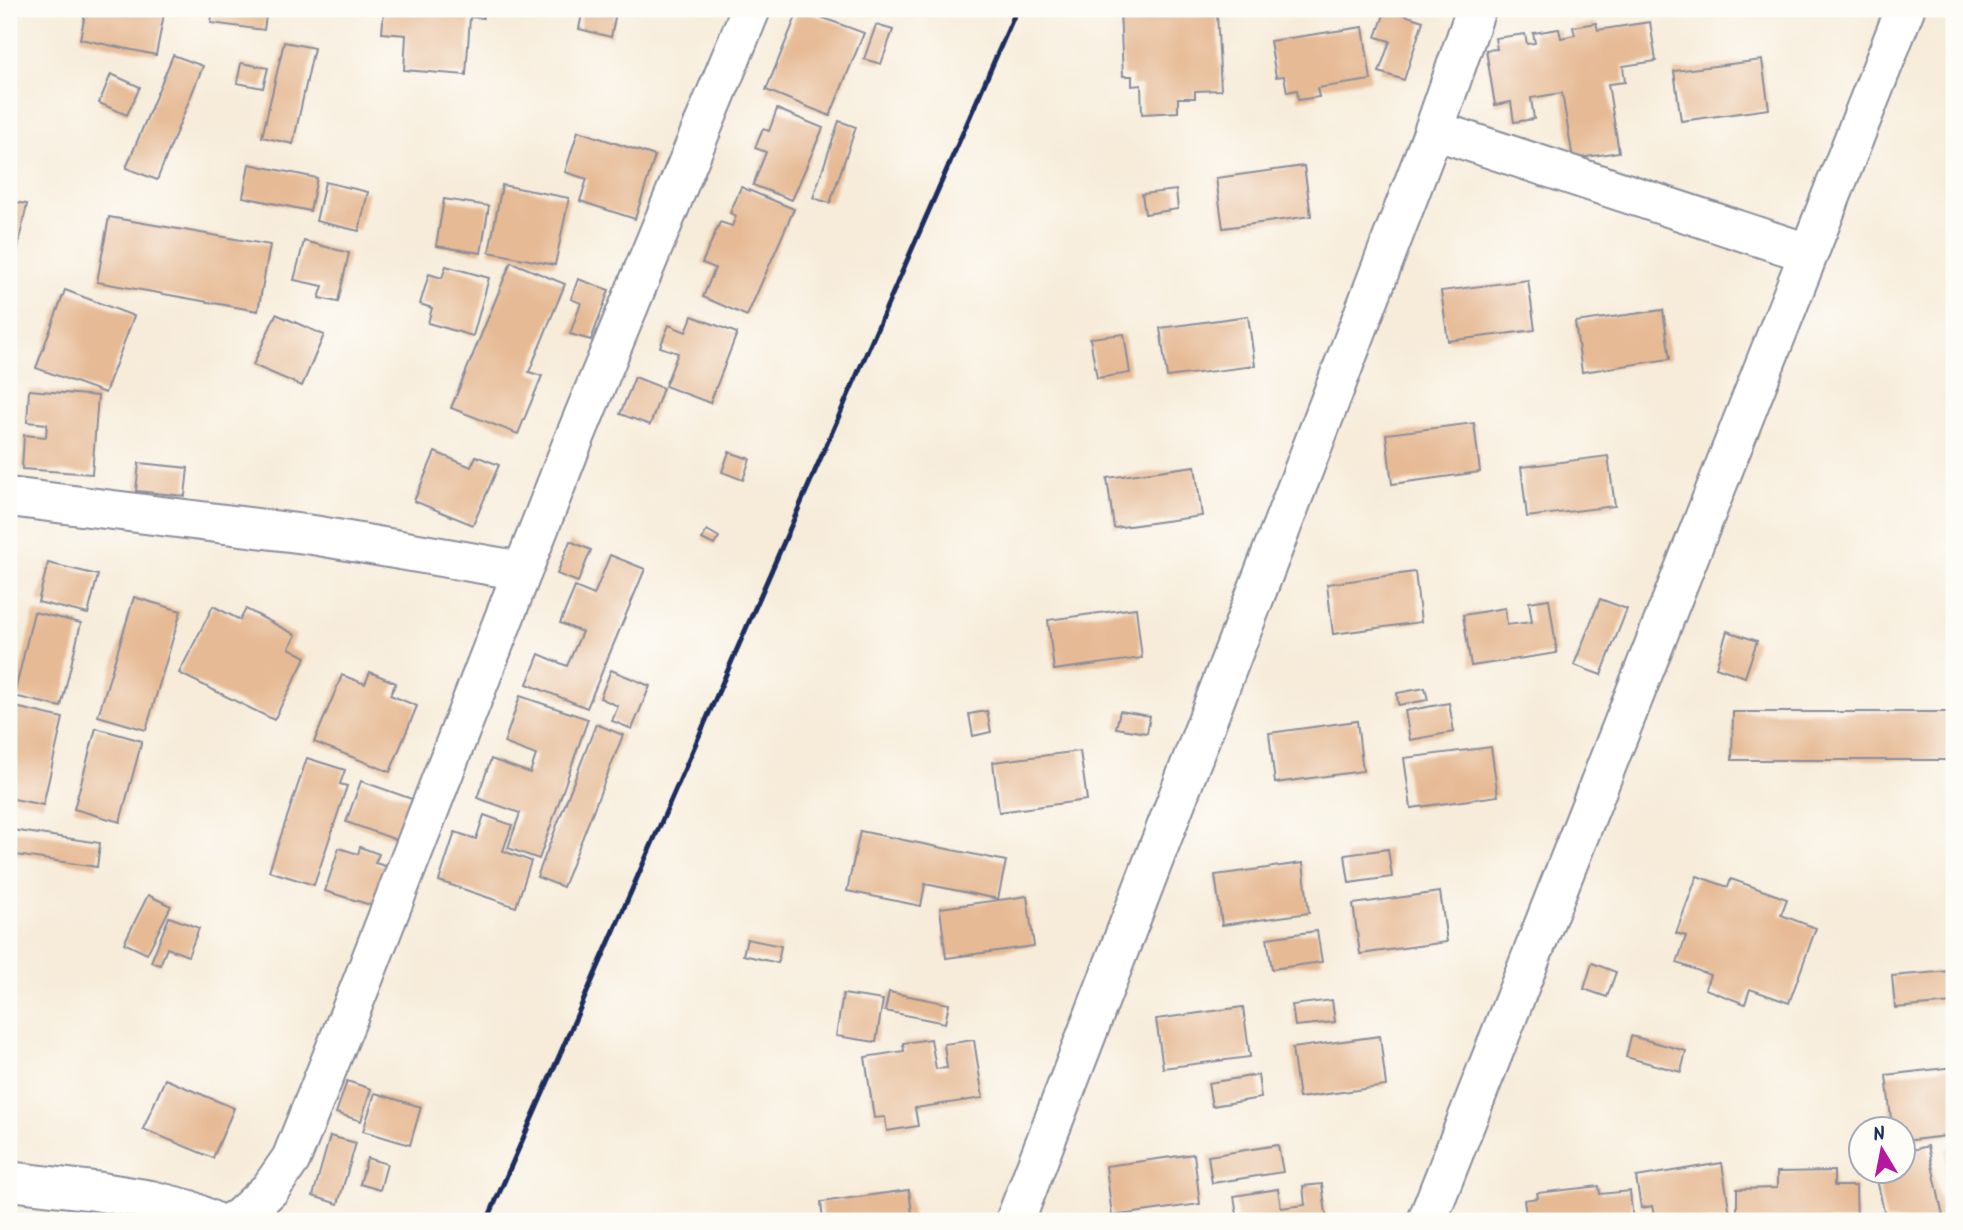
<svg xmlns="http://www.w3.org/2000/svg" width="1963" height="1230" viewBox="0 0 1963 1230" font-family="Kalam,sans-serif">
<rect width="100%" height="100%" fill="#fdfcf7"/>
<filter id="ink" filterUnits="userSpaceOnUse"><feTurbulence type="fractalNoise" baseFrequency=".0143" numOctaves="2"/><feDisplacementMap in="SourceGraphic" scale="14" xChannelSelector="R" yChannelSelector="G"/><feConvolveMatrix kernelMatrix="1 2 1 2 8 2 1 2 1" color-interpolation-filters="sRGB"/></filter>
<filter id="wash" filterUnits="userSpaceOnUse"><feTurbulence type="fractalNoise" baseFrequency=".00686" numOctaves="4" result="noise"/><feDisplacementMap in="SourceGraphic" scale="28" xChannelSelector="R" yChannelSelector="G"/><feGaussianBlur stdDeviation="1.57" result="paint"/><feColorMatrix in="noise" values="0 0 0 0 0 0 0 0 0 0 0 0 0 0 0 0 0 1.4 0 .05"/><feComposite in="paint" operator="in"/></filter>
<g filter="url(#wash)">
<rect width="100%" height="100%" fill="#f7ecda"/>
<g id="blocks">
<g fill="#e6ba94">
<path d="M 86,9 L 114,9 L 142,14 L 143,9 L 165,9 L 156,55 L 80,39 Z"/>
<path d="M 213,9 L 267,9 L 264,30 L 211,23 Z"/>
<path d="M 384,9 L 483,9 L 483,18 L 470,17 L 466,75 L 404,70 L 406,35 L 382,33 Z"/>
<path d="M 583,9 L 596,9 L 616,13 L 611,37 L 579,29 Z"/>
<path d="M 799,9 L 864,33 L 830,116 L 766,90 Z"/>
<path d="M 1120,9 L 1186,9 L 1186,15 L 1217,13 L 1221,90 L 1195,91 L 1195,98 L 1178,98 L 1178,112 L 1142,114 L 1141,85 L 1132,86 L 1132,76 L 1123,76 Z"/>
<path d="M 1386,9 L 1423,21 L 1404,80 L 1379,72 L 1390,41 L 1376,37 Z"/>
<path d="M 1650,22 L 1656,61 L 1623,66 L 1625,82 L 1608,84 L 1619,152 L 1573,159 L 1562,93 L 1531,98 L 1534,119 L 1514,122 L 1511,102 L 1495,105 L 1486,50 L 1497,49 L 1495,38 L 1525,34 L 1527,44 L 1535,43 L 1533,33 L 1559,29 L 1561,38 L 1575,35 L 1573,27 L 1596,23 L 1598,30 Z"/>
<path d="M 876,25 L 893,30 L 881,64 L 864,59 Z"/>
<path d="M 1363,27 L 1371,80 L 1317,88 L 1319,97 L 1298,100 L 1297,90 L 1287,92 L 1284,76 L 1276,77 L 1270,41 Z"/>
<path d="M 284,42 L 314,48 L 293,144 L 262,137 Z"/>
<path d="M 173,55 L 203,66 L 157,180 L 126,168 Z"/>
<path d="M 1762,60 L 1769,109 L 1681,121 L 1674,71 Z"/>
<path d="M 241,63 L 268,68 L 263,88 L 237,83 Z"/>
<path d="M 111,74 L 140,87 L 127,115 L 99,103 Z"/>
<path d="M 777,109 L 823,128 L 792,200 L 753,185 L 766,152 L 755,148 L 763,129 L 769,131 Z"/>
<path d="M 839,121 L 856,127 L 830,203 L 813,198 Z"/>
<path d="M 578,131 L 655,156 L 635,219 L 580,201 L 587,179 L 565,172 Z"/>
<path d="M 249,164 L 317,178 L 310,211 L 243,197 Z"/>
<path d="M 1304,166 L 1311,216 L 1223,228 L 1216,178 Z"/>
<path d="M 325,182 L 368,192 L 359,231 L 316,221 Z"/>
<path d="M 502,185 L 569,198 L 555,265 L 489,252 Z"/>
<path d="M 741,187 L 794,209 L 747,316 L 703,297 L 715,268 L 702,263 L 720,222 L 732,226 L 736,216 L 730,213 Z"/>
<path d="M 1176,190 L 1178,209 L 1145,214 L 1142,194 Z"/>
<path d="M 444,199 L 489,206 L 481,253 L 436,246 Z"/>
<path d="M 9,201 L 27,204 L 16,256 L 9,255 Z"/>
<path d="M 109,217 L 270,245 L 258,311 L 97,282 Z"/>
<path d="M 304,241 L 349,253 L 338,302 L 319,298 L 323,286 L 294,280 Z"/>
<path d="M 511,262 L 565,284 L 529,372 L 542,376 L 518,434 L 451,408 Z"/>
<path d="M 446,266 L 489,278 L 473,336 L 428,323 L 432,308 L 420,304 L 429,274 L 442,278 Z"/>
<path d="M 578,279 L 609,290 L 591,340 L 570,334 L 581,303 L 571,299 Z"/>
<path d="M 1528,280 L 1535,330 L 1448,341 L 1441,291 Z"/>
<path d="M 65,290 L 134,316 L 105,393 L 36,368 Z"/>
<path d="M 1663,310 L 1670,359 L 1582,372 L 1575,322 Z"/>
<path d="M 276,314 L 324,335 L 302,386 L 253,365 Z"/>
<path d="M 692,316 L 737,333 L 710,403 L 665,386 L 678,353 L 660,347 L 669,325 L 686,332 Z"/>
<path d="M 1248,316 L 1255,366 L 1167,377 L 1160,328 Z"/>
<path d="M 1124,334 L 1130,373 L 1097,378 L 1090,338 Z"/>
<path d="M 635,377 L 663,388 L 650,425 L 620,414 Z"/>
<path d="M 29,390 L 98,396 L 92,474 L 22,469 L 24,435 L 46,437 L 47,424 L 27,422 Z"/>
<path d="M 1474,423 L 1480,472 L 1392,484 L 1386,434 Z"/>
<path d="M 435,452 L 471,467 L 476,456 L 499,465 L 473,525 L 414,501 Z"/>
<path d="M 729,452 L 750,459 L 743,480 L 722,472 Z"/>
<path d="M 1608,456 L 1615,506 L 1527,517 L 1521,467 Z"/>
<path d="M 139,463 L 188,468 L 185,496 L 136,491 Z"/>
<path d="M 1195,466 L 1202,516 L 1114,528 L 1107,478 Z"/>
<path d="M 707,530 L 719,537 L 714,545 L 702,539 Z"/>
<path d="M 570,541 L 591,550 L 578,582 L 557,574 Z"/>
<path d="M 610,555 L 645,569 L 587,708 L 527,684 L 539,654 L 567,666 L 582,632 L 560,623 L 575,587 L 594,595 Z"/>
<path d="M 48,563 L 98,575 L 88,614 L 38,602 Z"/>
<path d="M 1415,572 L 1421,622 L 1333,634 L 1327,584 Z"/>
<path d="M 134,597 L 181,611 L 146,730 L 98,716 Z"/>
<path d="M 1549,599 L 1557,653 L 1471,666 L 1463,615 L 1505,608 L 1507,625 L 1532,622 L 1529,602 Z"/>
<path d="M 1600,599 L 1627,609 L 1601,675 L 1574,665 Z"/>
<path d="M 213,606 L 240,620 L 246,609 L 296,635 L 289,648 L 306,657 L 274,720 L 179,673 Z"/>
<path d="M 1136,608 L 1142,658 L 1054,670 L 1048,620 Z"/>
<path d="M 34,612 L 81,623 L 61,707 L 14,696 Z"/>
<path d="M 1727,631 L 1757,641 L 1745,677 L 1716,667 Z"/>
<path d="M 611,670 L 650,686 L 632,729 L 612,721 L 618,706 L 600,698 Z"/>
<path d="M 370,672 L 396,683 L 390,695 L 417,706 L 390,772 L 314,742 L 342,675 L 365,684 Z"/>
<path d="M 1425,688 L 1428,700 L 1398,705 L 1397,693 Z"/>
<path d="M 520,696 L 588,719 L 539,859 L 508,848 L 520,813 L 477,798 L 491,759 L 530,773 L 536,755 L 504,743 Z"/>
<path d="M 1449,703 L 1454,732 L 1410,740 L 1405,711 Z"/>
<path d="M 11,706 L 63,718 L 43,805 L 9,798 L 9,716 Z"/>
<path d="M 987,711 L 991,732 L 973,736 L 969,714 Z"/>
<path d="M 1120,711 L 1150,716 L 1147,733 L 1116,728 Z"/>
<path d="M 1733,712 L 1954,712 L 1954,760 L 1732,760 Z"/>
<path d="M 1357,721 L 1363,771 L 1275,783 L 1269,733 Z"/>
<path d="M 596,724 L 623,735 L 563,887 L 537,877 Z"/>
<path d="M 96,728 L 142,741 L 120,822 L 74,809 Z"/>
<path d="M 1491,747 L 1498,796 L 1411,808 L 1404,758 Z"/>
<path d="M 1080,751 L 1087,800 L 999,812 L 993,762 Z"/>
<path d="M 307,758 L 345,770 L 340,784 L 347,786 L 314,885 L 269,871 Z"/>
<path d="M 361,781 L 412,799 L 397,840 L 346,822 Z"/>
<path d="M 484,815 L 512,825 L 503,851 L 531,861 L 516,907 L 439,881 L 455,832 L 476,839 Z"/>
<path d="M 12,830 L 100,843 L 97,867 L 9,854 Z"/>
<path d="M 860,831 L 1006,861 L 998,899 L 925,884 L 921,906 L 847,891 Z"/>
<path d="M 360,847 L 379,854 L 375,863 L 389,867 L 377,907 L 325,891 L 339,848 L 358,854 Z"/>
<path d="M 1388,849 L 1392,877 L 1349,883 L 1345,855 Z"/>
<path d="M 1303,863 L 1309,913 L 1222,925 L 1215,875 Z"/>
<path d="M 1697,876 L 1728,887 L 1731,879 L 1787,899 L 1781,915 L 1816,928 L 1789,1003 L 1750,989 L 1745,1004 L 1705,989 L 1710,975 L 1677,963 L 1686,936 L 1676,933 Z"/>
<path d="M 1440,892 L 1447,942 L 1360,954 L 1353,904 Z"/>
<path d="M 148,895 L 171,906 L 147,954 L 124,943 Z"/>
<path d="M 1027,896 L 1034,946 L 946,958 L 940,908 Z"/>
<path d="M 169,917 L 199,928 L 188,956 L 167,948 L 160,965 L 151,962 Z"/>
<path d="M 1317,931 L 1322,962 L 1272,969 L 1267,938 Z"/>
<path d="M 747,939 L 781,946 L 778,963 L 743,955 Z"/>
<path d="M 1592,963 L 1616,972 L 1607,997 L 1584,989 Z"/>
<path d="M 1950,971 L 1953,1003 L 1895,1008 L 1892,976 Z"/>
<path d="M 889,992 L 949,1004 L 945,1023 L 885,1011 Z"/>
<path d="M 843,994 L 883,1000 L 876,1042 L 836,1036 Z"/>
<path d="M 1332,1000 L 1335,1022 L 1295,1026 L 1292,1005 Z"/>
<path d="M 1243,1007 L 1250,1057 L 1163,1068 L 1156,1019 Z"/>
<path d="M 1380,1036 L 1386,1086 L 1299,1098 L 1292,1048 Z"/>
<path d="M 1631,1036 L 1686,1051 L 1681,1072 L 1626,1057 Z"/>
<path d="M 931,1039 L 936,1069 L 947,1068 L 944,1044 L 974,1040 L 983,1098 L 915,1108 L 918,1126 L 887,1131 L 885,1117 L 874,1118 L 865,1057 L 904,1051 L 903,1043 Z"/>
<path d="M 1954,1067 L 1954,1135 L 1904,1141 L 1904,1128 L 1892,1128 L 1886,1075 Z"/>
<path d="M 1258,1075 L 1261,1098 L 1212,1106 L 1208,1083 Z"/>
<path d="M 165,1079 L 234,1108 L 213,1158 L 143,1129 Z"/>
<path d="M 347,1081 L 371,1089 L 361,1121 L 336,1113 Z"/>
<path d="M 375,1093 L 421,1107 L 410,1145 L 363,1131 Z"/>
<path d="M 330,1136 L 356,1143 L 338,1204 L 313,1196 Z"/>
<path d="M 1278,1145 L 1283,1172 L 1212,1183 L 1208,1156 Z"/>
<path d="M 1928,1146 L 1944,1221 L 1886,1221 L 1875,1170 L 1904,1170 L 1904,1152 Z"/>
<path d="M 1954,1148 L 1954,1191 L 1953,1191 L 1945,1150 Z"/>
<path d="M 1194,1154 L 1200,1204 L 1112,1216 L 1106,1166 Z"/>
<path d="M 367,1158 L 387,1164 L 380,1190 L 360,1184 Z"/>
<path d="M 1722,1163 L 1731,1221 L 1655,1221 L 1652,1206 L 1641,1208 L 1636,1177 Z"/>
<path d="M 1834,1171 L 1834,1186 L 1856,1186 L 1857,1221 L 1737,1221 L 1737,1189 L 1777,1188 L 1777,1172 Z"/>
<path d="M 1322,1184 L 1327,1221 L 1238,1221 L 1234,1196 L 1278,1189 L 1281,1208 L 1305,1205 L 1303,1186 Z"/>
<path d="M 1599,1186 L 1600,1194 L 1630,1191 L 1633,1221 L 1527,1221 L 1524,1200 L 1538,1198 L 1537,1193 Z"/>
<path d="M 909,1190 L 913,1221 L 823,1221 L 821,1202 Z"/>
</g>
</g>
</g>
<g filter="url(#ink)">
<use href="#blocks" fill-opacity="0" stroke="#898e9c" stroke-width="2"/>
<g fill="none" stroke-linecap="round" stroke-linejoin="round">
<g stroke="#898e9c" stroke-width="42">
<g id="minor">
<path d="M 1434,130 L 1808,253"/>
<path d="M 9,497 L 313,535 L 522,571"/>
<path d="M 9,1181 L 95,1191 L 151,1200 L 187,1209 L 212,1221"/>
<path d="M 232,1221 L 238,1219 L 270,1189 L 291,1159 L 361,985 L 570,449 L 751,9"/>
<path d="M 1015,1221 L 1434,130 L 1476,9"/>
<path d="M 1427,1221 L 1905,9"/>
</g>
</g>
<use href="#minor" stroke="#fff" stroke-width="38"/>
<path stroke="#1b2f5e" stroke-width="5" d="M 487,1221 L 1017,9"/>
</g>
</g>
<rect width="1963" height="1230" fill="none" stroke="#fdfcf7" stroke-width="35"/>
<g transform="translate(1882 1150) rotate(350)"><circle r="33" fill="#fdfcf7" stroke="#a3aaba" stroke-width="2"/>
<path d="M0-5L12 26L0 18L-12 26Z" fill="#b5179e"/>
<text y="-10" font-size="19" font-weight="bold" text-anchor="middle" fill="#1b2f5e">N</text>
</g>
</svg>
